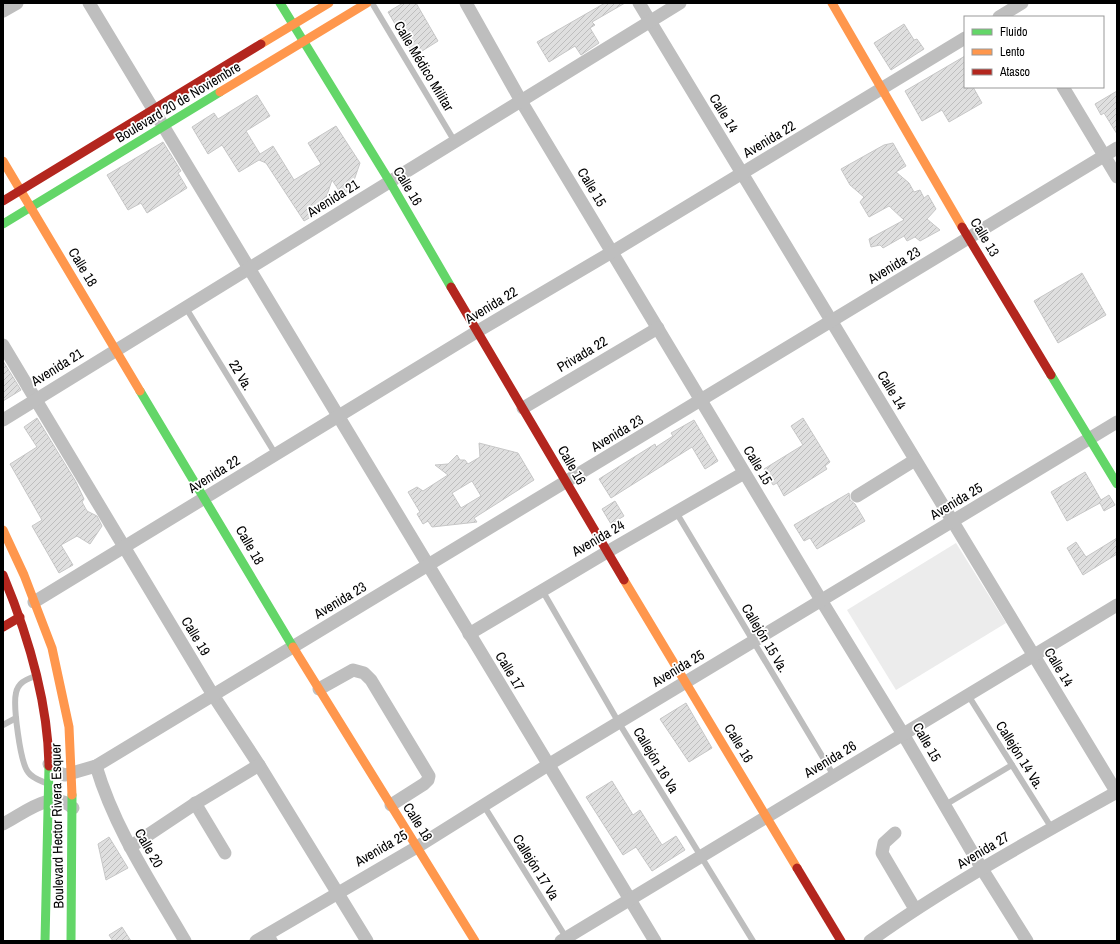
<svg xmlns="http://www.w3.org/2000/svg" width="1120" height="944" viewBox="0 0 1120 944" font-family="'Archivo Narrow',sans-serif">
<defs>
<pattern id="building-hatch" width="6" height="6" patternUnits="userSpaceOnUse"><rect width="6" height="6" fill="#dfdfdf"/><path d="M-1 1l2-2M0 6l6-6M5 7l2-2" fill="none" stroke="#bebebe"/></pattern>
</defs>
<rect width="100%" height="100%" fill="#fff"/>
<path fill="#ececec" d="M 956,543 L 1006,623 L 896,690 L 847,610 Z"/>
<g fill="url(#building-hatch)" stroke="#c7c7c7" fill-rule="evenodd">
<path d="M 403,3 L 416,3 L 438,41 L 414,56 L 388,12 Z"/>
<path d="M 605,3 L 625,3 L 592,22 L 595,25 L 590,28 L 599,43 L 581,55 L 575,46 L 549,62 L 537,42 Z"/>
<path d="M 904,24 L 914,40 L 917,39 L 924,49 L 891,70 L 874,43 Z"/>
<path d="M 965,56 L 965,87 L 973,87 L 982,103 L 949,122 L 942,110 L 922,121 L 905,91 Z"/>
<path d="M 1117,91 L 1117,134 L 1104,113 L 1101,115 L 1095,104 Z"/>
<path d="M 257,95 L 270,116 L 246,131 L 260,154 L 273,146 L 294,180 L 321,164 L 308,143 L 336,126 L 360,163 L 351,189 L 342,195 L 332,180 L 324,204 L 314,210 L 316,214 L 304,221 L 266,163 L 259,160 L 239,172 L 222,145 L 208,154 L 192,127 L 214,113 L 218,119 Z"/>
<path d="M 163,142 L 181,171 L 178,173 L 187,188 L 147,213 L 141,203 L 128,210 L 107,175 Z"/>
<path d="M 893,143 L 906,166 L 896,172 L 909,183 L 914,192 L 920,190 L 924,198 L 928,195 L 936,209 L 927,219 L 940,230 L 920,241 L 915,237 L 907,241 L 904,236 L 883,248 L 880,245 L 871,247 L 869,239 L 904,220 L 889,206 L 869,217 L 860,202 L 864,197 L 850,185 L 841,169 L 884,145 Z"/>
<path d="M 1082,273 L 1106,315 L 1058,343 L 1034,301 Z"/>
<path d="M 3,361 L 21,390 L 3,401 Z"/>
<path d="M 37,418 L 76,482 L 84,499 L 82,502 L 87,511 L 97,516 L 102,526 L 90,544 L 77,536 L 61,545 L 73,565 L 59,573 L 32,526 L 42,520 L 10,464 L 37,447 L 24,427 Z"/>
<path d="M 803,418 L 830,462 L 825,466 L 827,469 L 784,496 L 777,483 L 773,485 L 764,469 L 803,445 L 791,426 Z"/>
<path d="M 694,420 L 718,461 L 705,469 L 692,447 L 611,498 L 599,479 L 655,444 L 656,447 L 673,436 L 671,433 Z"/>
<path d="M 479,443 L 518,453 L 534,480 L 474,518 L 477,522 L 432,527 L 428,521 L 423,524 L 417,514 L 420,512 L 408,492 L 417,487 L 423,491 L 448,475 L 435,465 L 448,464 L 457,455 L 460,460 L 465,460 L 468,464 L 480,457 ZM 472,481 L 481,496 L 461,508 L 452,493 Z"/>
<path d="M 1085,472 L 1101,500 L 1109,495 L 1115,505 L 1104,511 L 1100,503 L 1067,521 L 1051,492 Z"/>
<path d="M 849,493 L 850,500 L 855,504 L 865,521 L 817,549 L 810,538 L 804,541 L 794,525 Z"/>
<path d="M 615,501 L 624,516 L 611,524 L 602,509 Z"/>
<path d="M 1117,538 L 1117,554 L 1083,575 L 1067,548 L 1076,542 L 1086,557 Z"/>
<path d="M 686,703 L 712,748 L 689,762 L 660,719 Z"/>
<path d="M 612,781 L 633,815 L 640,810 L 662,845 L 676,836 L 685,850 L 652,871 L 636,847 L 623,855 L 586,797 Z"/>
<path d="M 109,837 L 128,868 L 106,880 L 98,844 Z"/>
<path d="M 122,927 L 131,941 L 113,941 L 109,935 Z"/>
</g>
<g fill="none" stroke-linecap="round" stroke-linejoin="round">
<g stroke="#bebebe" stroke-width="6">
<path d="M 372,3 L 455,142"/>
<path d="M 186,308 L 276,455"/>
<path d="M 676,512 L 834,776"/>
<path d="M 542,590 L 619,723 L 753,941"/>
<path d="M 33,677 C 25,680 18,683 16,693 C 13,705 20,762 28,772 C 32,778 39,780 46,783"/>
<path d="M 968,695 L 1051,827"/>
<path d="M 3,725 L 16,718"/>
<path d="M 945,805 L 1012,765"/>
<path d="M 484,806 L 567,939"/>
<path d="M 270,932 L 275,941"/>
</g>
<g stroke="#bebebe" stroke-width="13">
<path d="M 89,3 L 655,941"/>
<path d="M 466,3 L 521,101 L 821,600 L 903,734 L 982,869 L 1027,941"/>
<path d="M 639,3 L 1117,793"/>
<path d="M 3,11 L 17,3"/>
<path d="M 999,17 L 1022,3"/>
<path d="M 1063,87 L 1117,177"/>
<path d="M 3,345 L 213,695 L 259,765 L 367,941"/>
<path d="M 523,408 L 658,328"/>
<path d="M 3,420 L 680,3"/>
<path d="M 857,496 L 915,460"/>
<path d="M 34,602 L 478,331 L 612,252 L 965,38"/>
<path d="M 469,634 L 607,552 L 744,473"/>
<path d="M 319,689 L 353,670 L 364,673 L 371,680 L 429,776 L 428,780 L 424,784 L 391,805"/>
<path d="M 49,764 L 59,773 L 65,775 L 96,766 L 1117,148"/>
<path d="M 96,766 C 115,830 152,884 185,941"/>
<path d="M 195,803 L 225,853"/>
<path d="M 3,824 C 25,813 52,788 73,808"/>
<path d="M 895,833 L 884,843 L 882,853 L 915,909"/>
<path d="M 130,847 L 193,805 L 259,765"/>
<path d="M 256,941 L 417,847 L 548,765 L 1117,422"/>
<path d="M 561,941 L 1117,605"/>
<path d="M 870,941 C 948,885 1033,839 1117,792"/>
</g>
<g stroke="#63d668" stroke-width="9">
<path d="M 280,3 L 390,182 L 451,287"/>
<path d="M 3,224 L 220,92"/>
<path d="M 1051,375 L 1117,484"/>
<path d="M 140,391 L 293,647"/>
<path d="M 45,941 L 49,766"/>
<path d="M 71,941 L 72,795"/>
</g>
<g stroke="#ff974d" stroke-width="9">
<path d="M 832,3 L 962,227"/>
<path d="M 261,44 L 329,3"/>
<path d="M 220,92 L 367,3"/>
<path d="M 3,161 L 140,391"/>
<path d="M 3,530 L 24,575 L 52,648 L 69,727 L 72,795"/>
<path d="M 624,580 L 797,868"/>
<path d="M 293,647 L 475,941"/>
</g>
<g stroke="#b3261e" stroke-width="9">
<path d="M 3,201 L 261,44"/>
<path d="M 962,227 L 1051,375"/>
<path d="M 451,287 L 624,580"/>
<path d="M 3,575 C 28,635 48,701 49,766"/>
<path d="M 3,627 L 20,617"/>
<path d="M 797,868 L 841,941"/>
</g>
</g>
<g text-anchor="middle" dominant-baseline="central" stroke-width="3.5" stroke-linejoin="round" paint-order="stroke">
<g font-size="14" fill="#000" stroke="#fff">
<text transform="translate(424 66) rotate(59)">Calle Médico Militar</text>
<text transform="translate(178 102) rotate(-31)">Boulevard 20 de Noviembre</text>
<text transform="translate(724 113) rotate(59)">Calle 14</text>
<text transform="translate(769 139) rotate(-31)">Avenida 22</text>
<text transform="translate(408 186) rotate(59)">Calle 16</text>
<text transform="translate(592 187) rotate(59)">Calle 15</text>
<text transform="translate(333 198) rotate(-32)">Avenida 21</text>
<text transform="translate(985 237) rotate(59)">Calle 13</text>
<text transform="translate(894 265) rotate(-31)">Avenida 23</text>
<text transform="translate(83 267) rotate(59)">Calle 18</text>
<text transform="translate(491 305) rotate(-31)">Avenida 22</text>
<text transform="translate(582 354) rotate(-31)">Privada 22</text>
<text transform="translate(57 367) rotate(-32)">Avenida 21</text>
<text transform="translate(241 375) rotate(59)">22 Va.</text>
<text transform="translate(892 390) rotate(59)">Calle 14</text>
<text transform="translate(617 433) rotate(-31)">Avenida 23</text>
<text transform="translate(572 465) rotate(60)">Calle 16</text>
<text transform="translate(758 465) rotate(59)">Calle 15</text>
<text transform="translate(214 474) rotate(-32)">Avenida 22</text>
<text transform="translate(956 501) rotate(-31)">Avenida 25</text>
<text transform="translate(598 538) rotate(-30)">Avenida 24</text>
<text transform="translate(250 545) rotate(60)">Calle 18</text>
<text transform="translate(340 600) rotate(-31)">Avenida 23</text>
<text transform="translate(196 636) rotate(59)">Calle 19</text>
<text transform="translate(765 638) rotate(59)">Callejón 15 Va.</text>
<text transform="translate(1059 667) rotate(59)">Calle 14</text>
<text transform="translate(678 668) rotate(-31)">Avenida 25</text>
<text transform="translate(510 671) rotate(59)">Calle 17</text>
<text transform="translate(927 742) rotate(60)">Calle 15</text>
<text transform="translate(739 743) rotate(59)">Calle 16</text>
<text transform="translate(1020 755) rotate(58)">Callejón 14 Va.</text>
<text transform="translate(830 759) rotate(-31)">Avenida 26</text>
<text transform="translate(656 760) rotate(59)">Callejón 16 Va</text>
<text transform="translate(418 822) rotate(58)">Calle 18</text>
<text transform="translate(57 826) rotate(-91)">Boulevard Hector Rivera Esquer</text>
<text transform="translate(149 848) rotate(60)">Calle 20</text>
<text transform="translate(381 848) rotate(-30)">Avenida 25</text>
<text transform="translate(983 850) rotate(-31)">Avenida 27</text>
<text transform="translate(536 867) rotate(58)">Callejón 17 Va</text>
</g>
</g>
<rect width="1120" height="944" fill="none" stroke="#000000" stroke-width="8"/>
<rect x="964" y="16" width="140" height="72" fill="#ffffff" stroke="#999999"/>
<rect x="972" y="29" width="20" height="6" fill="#63d668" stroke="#999999"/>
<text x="1000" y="36" font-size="12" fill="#000000">Fluido</text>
<rect x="972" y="49" width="20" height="6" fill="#ff974d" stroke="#999999"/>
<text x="1000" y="56" font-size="12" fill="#000000">Lento</text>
<rect x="972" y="69" width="20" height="6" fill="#b3261e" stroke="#999999"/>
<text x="1000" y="76" font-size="12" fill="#000000">Atasco</text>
</svg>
